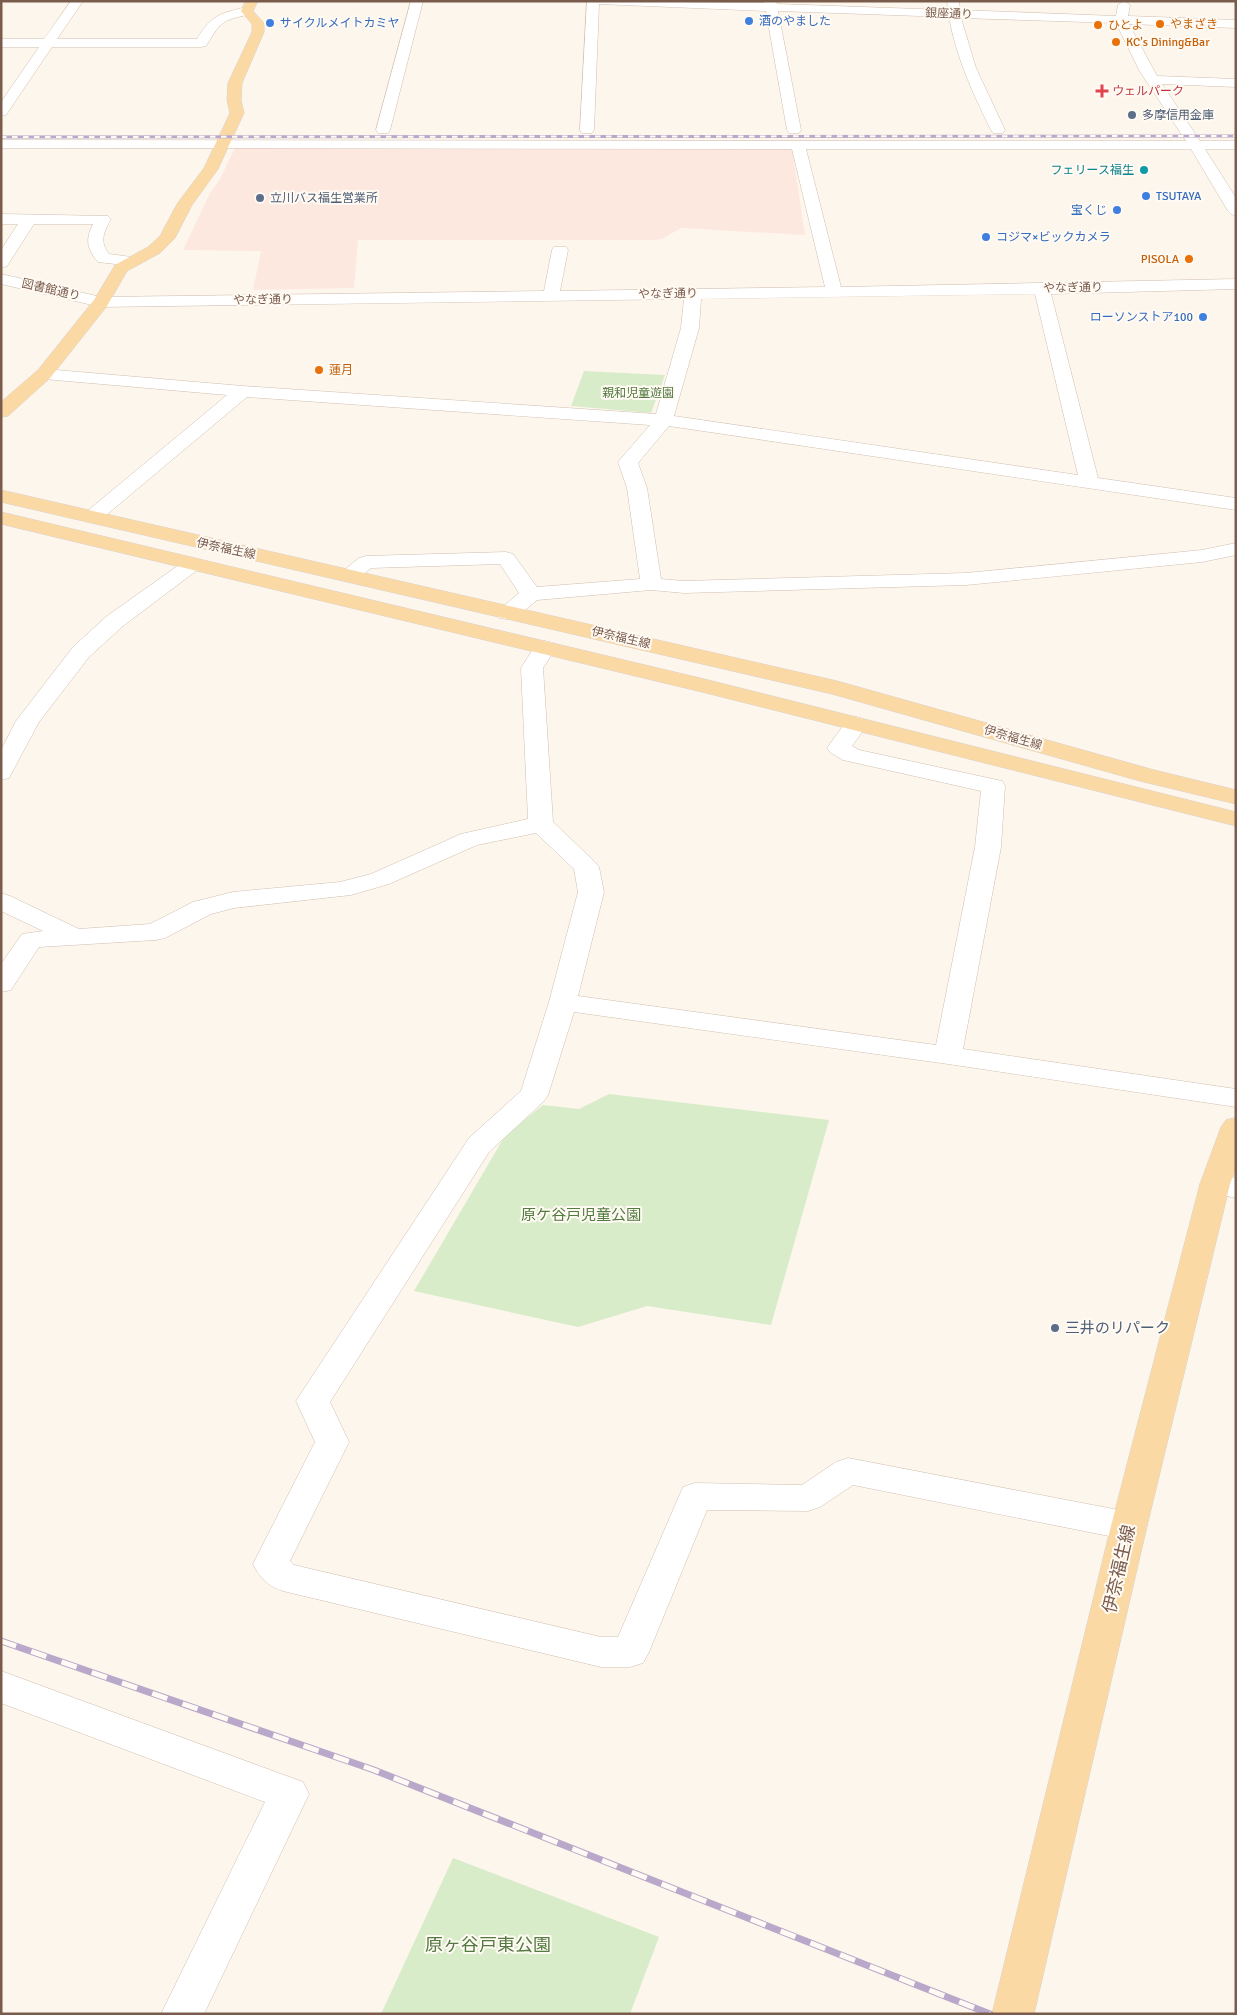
<svg xmlns="http://www.w3.org/2000/svg" width="1237" height="2015" viewBox="0 0 1237 2015" font-family="Signika,'Noto Sans JP',sans-serif">
<rect width="100%" height="100%" fill="#fdf6ec"/>
<path fill="#fde8e0" d="M 235,148 L 792,148 L 805,235 L 681,228 L 662,239 L 654,240 L 358,240 L 354,288 L 253,290 L 261,251 L 183,250 L 210,193 L 219,181 Z"/>
<g fill="#d8ecc9">
<path d="M 584,371 L 665,375 L 651,413 L 571,406 Z"/>
<path d="M 609,1094 L 829,1120 L 771,1325 L 647,1306 L 578,1327 L 414,1291 L 506,1134 L 543,1105 L 579,1109 Z"/>
<path d="M 453,1858 L 659,1937 L 630,2014 L 381,2014 Z"/>
</g>
<g fill="none" stroke-linecap="round" stroke-linejoin="round">
<g stroke="#d1beb0" stroke-width="1">
<g id="minor">
<path d="M 71,1 L 83,1 L 57,39 L 197,39 C 211,15 221,13 247,7 L 253,11 L 251,14 C 221,21 222,20 206,46 L 201,47 L 52,47 L 6,115 L 1,116 L 1,102 L 39,47 L 1,47 L 1,39 L 44,39 Z"/>
<path d="M 411,1 L 423,1 L 390,130 L 388,133 L 378,133 L 376,130 Z"/>
<path d="M 587,1 L 764,3 L 764,1 L 776,1 L 777,4 L 948,10 L 947,1 L 959,1 L 960,10 L 1116,16 L 1118,5 L 1124,1 L 1130,5 L 1128,16 L 1236,20 L 1236,28 L 1129,24 L 1157,76 L 1236,79 L 1236,87 L 1162,84 L 1200,141 L 1236,141 L 1236,149 L 1205,149 L 1236,198 L 1236,216 L 1231,214 L 1228,211 L 1191,149 L 806,149 L 841,287 L 1236,279 L 1236,289 L 1051,294 L 1098,478 L 1236,498 L 1236,510 L 669,426 L 638,463 L 647,488 L 661,579 L 684,581 L 966,573 L 1202,550 L 1236,543 L 1236,555 L 1202,562 L 966,585 L 684,593 L 651,590 L 537,600 L 515,618 L 507,619 L 499,618 L 496,613 L 519,593 L 500,564 L 371,568 C 361,576 354,583 341,579 L 338,575 L 359,558 L 366,556 L 506,552 L 513,554 L 537,587 L 640,579 L 627,488 L 618,462 L 650,425 L 247,397 L 99,521 L 92,523 L 85,521 L 82,517 L 85,513 L 227,395 L 44,379 L 38,378 L 35,374 L 38,370 L 44,369 L 243,386 L 656,414 L 681,328 L 684,299 L 101,307 L 1,284 L 1,274 L 101,297 L 544,291 L 552,250 L 554,247 L 566,247 L 568,250 L 560,291 L 825,287 L 792,149 L 1,148 L 1,140 L 1186,141 L 1139,70 L 1116,23 L 961,18 L 976,68 L 1005,130 L 1003,133 L 993,133 L 991,130 C 973,94 956,57 949,17 L 778,11 L 801,130 L 799,133 L 789,133 L 787,130 L 766,11 L 599,4 L 594,130 L 592,133 L 582,133 L 580,130 ZM 1035,294 L 1078,475 L 674,416 L 699,328 L 701,299 Z"/>
<path d="M 1,214 L 108,216 L 111,219 C 104,231 99,242 109,254 L 139,258 L 141,261 L 139,264 L 133,266 L 98,262 C 87,249 85,240 93,224 L 34,224 L 7,266 L 1,268 L 1,250 L 18,224 L 1,224 Z"/>
<path d="M 193,558 L 200,560 L 203,564 L 200,568 L 123,626 L 89,657 L 39,722 L 9,778 L 1,780 L 1,750 L 16,721 L 73,647 L 107,616 L 186,560 Z"/>
<path d="M 545,641 L 553,643 L 556,648 L 543,668 L 553,822 L 595,862 L 599,867 L 604,892 L 578,996 L 936,1045 L 975,847 L 981,791 L 843,760 L 831,753 L 827,748 L 848,719 L 856,717 L 864,719 L 868,724 L 852,746 L 859,750 L 1002,781 L 1005,786 L 1001,847 L 963,1049 L 1236,1089 L 1236,1107 L 948,1064 L 574,1012 L 548,1095 L 544,1101 L 489,1152 L 330,1402 L 349,1442 L 290,1561 L 294,1565 L 601,1637 L 618,1637 L 683,1487 L 695,1483 L 802,1485 L 836,1462 L 848,1458 L 1129,1512 L 1142,1516 L 1147,1526 L 1142,1536 L 1129,1540 L 853,1485 L 820,1507 L 808,1511 L 707,1510 L 649,1652 L 643,1663 L 630,1667 L 601,1667 L 283,1591 C 268,1586 260,1578 253,1564 L 315,1442 L 296,1401 L 469,1138 L 521,1091 L 549,1002 L 578,892 L 574,869 L 536,833 L 477,845 L 389,884 L 351,895 L 234,908 L 211,914 L 165,938 L 156,940 L 39,947 L 11,990 L 1,992 L 1,964 L 22,934 L 43,931 L 1,911 L 1,893 L 10,896 L 79,929 L 150,924 L 193,902 L 233,892 L 340,882 L 371,874 L 461,834 L 528,819 L 521,668 L 537,643 Z"/>
<path d="M 1215,1174 L 1236,1178 L 1236,1198 L 1204,1191 L 1200,1184 L 1204,1177 Z"/>
<path d="M 1,1671 L 303,1782 L 309,1794 L 204,2014 L 161,2014 L 265,1802 L 1,1703 Z"/>
</g>
</g>
<g stroke="#dad1cd" stroke-width="1">
<g id="major">
<path d="M 246,1 L 258,1 L 253,11 L 264,23 L 264,32 L 242,83 L 241,100 L 244,113 L 218,169 L 192,205 L 175,238 L 160,253 L 127,271 L 107,306 L 50,378 L 8,416 L 1,417 L 1,402 L 38,370 L 94,300 L 115,265 L 148,247 L 160,236 L 177,204 L 204,168 L 230,113 L 227,100 L 228,83 L 252,32 L 252,24 L 241,11 Z"/>
<path d="M 1,490 L 837,681 L 1154,770 L 1236,790 L 1236,804 L 1140,781 L 832,694 L 1,502 Z"/>
<path d="M 1,512 L 704,679 L 1236,812 L 1236,826 L 702,692 L 1,524 Z"/>
<path d="M 1236,1118 L 1236,1168 L 1230,1184 L 1147,1526 L 1034,2014 L 992,2014 L 1111,1526 L 1200,1184 L 1221,1127 L 1226,1120 Z"/>
</g>
</g>
<use href="#minor" fill="#fff" fill-rule="evenodd"/>
<use href="#major" fill="#fbd9a5" fill-rule="evenodd"/>
<g stroke="#b9a8c9" stroke-width="3">
<path id="rail-far1" d="M 1,137 L 1236,136"/>
</g>
<g stroke="#b9a8c9" stroke-width="7">
<path id="rail" d="M 1,1641 L 374,1770 L 990,2014"/>
</g>
<use href="#rail-far1" stroke="#fffaf3" stroke-width="2" stroke-dasharray="5.5" stroke-linecap="butt"/>
<use href="#rail" stroke="#fffaf3" stroke-width="5" stroke-dasharray="16" stroke-linecap="butt"/>
</g>
<g fill="#3f7fe0" stroke="#fffaf3" stroke-width="2">
<circle cx="749" cy="21" r="5"/>
<circle cx="270" cy="23" r="5"/>
<circle cx="1146" cy="196" r="5"/>
<circle cx="1117" cy="210" r="5"/>
<circle cx="986" cy="237" r="5"/>
<circle cx="1203" cy="317" r="5"/>
</g>
<g fill="#e8710a" stroke="#fffaf3" stroke-width="2">
<circle cx="1160" cy="24" r="5"/>
<circle cx="1098" cy="25" r="5"/>
<circle cx="1116" cy="42" r="5"/>
<circle cx="1189" cy="259" r="5"/>
<circle cx="319" cy="370" r="5"/>
</g>
<path fill="#e0444e" stroke="#fffaf3" stroke-width="2" d="M1099.5 83.5h5v5h5v5h-5v5h-5v-5h-5v-5h5z"/>
<g fill="#5c6f8a" stroke="#fffaf3" stroke-width="2">
<circle cx="1132" cy="115" r="5"/>
<circle cx="260" cy="198" r="5"/>
<circle cx="1055" cy="1328" r="5"/>
</g>
<circle fill="#0f9aa8" stroke="#fffaf3" stroke-width="2" cx="1144" cy="170" r="5"/>
<g text-anchor="middle" dominant-baseline="central" stroke-width="4" stroke-linejoin="round" paint-order="stroke">
<g font-size="12" fill="#7a5c4d" stroke="#fffaf3">
<text transform="translate(949 14) rotate(2)">銀座通り</text>
<text transform="translate(1073 288) rotate(-1)">やなぎ通り</text>
<text transform="translate(51 290) rotate(13)">図書館通り</text>
<text transform="translate(668 294) rotate(-1)">やなぎ通り</text>
<text transform="translate(263 300) rotate(-1)">やなぎ通り</text>
<text transform="translate(226 549) rotate(12)">伊奈福生線</text>
<text transform="translate(621 638) rotate(13)">伊奈福生線</text>
<text transform="translate(1013 738) rotate(16)">伊奈福生線</text>
</g>
<g font-size="12" fill="#366cbe" stroke="#fffaf3" text-anchor="start">
<text x="759" y="21">酒のやました</text>
<text x="280" y="23">サイクルメイトカミヤ</text>
<text x="1156" y="196">TSUTAYA</text>
<text x="1107" y="210" text-anchor="end">宝くじ</text>
<text x="996" y="237">コジマ×ビックカメラ</text>
<text x="1193" y="317" text-anchor="end">ローソンストア100</text>
</g>
<g font-size="12" fill="#c56008" stroke="#fffaf3" text-anchor="start">
<text x="1170" y="24">やまざき</text>
<text x="1108" y="25">ひとよ</text>
<text x="1126" y="42">KC's Dining&amp;Bar</text>
<text x="1179" y="259" text-anchor="end">PISOLA</text>
<text x="329" y="370">蓮月</text>
</g>
<g font-size="12" fill="#be3a42" stroke="#fffaf3" text-anchor="start">
<text x="1112" y="91">ウェルパーク</text>
</g>
<g font-size="12" fill="#4e5e75" stroke="#fffaf3" text-anchor="start">
<text x="1142" y="115">多摩信用金庫</text>
<text x="270" y="198">立川バス福生営業所</text>
</g>
<g font-size="12" fill="#0d838f" stroke="#fffaf3" text-anchor="end">
<text x="1134" y="170">フェリース福生</text>
</g>
<g font-size="12" fill="#537a41" stroke="#fffaf3">
<text x="638" y="393">親和児童遊園</text>
</g>
<g font-size="15" fill="#537a41" stroke="#fffaf3">
<text x="581" y="1215">原ケ谷戸児童公園</text>
</g>
<g font-size="15" fill="#4e5e75" stroke="#fffaf3" text-anchor="start">
<text x="1065" y="1328">三井のリパーク</text>
</g>
<g font-size="18" fill="#7a5c4d" stroke="#fffaf3">
<text transform="translate(1119 1569) rotate(-77)">伊奈福生線</text>
</g>
<g font-size="18" fill="#537a41" stroke="#fffaf3">
<text x="488" y="1945">原ヶ谷戸東公園</text>
</g>
</g>
<rect width="1237" height="2015" fill="none" stroke="#7a5c4d" stroke-width="5"/>
</svg>
